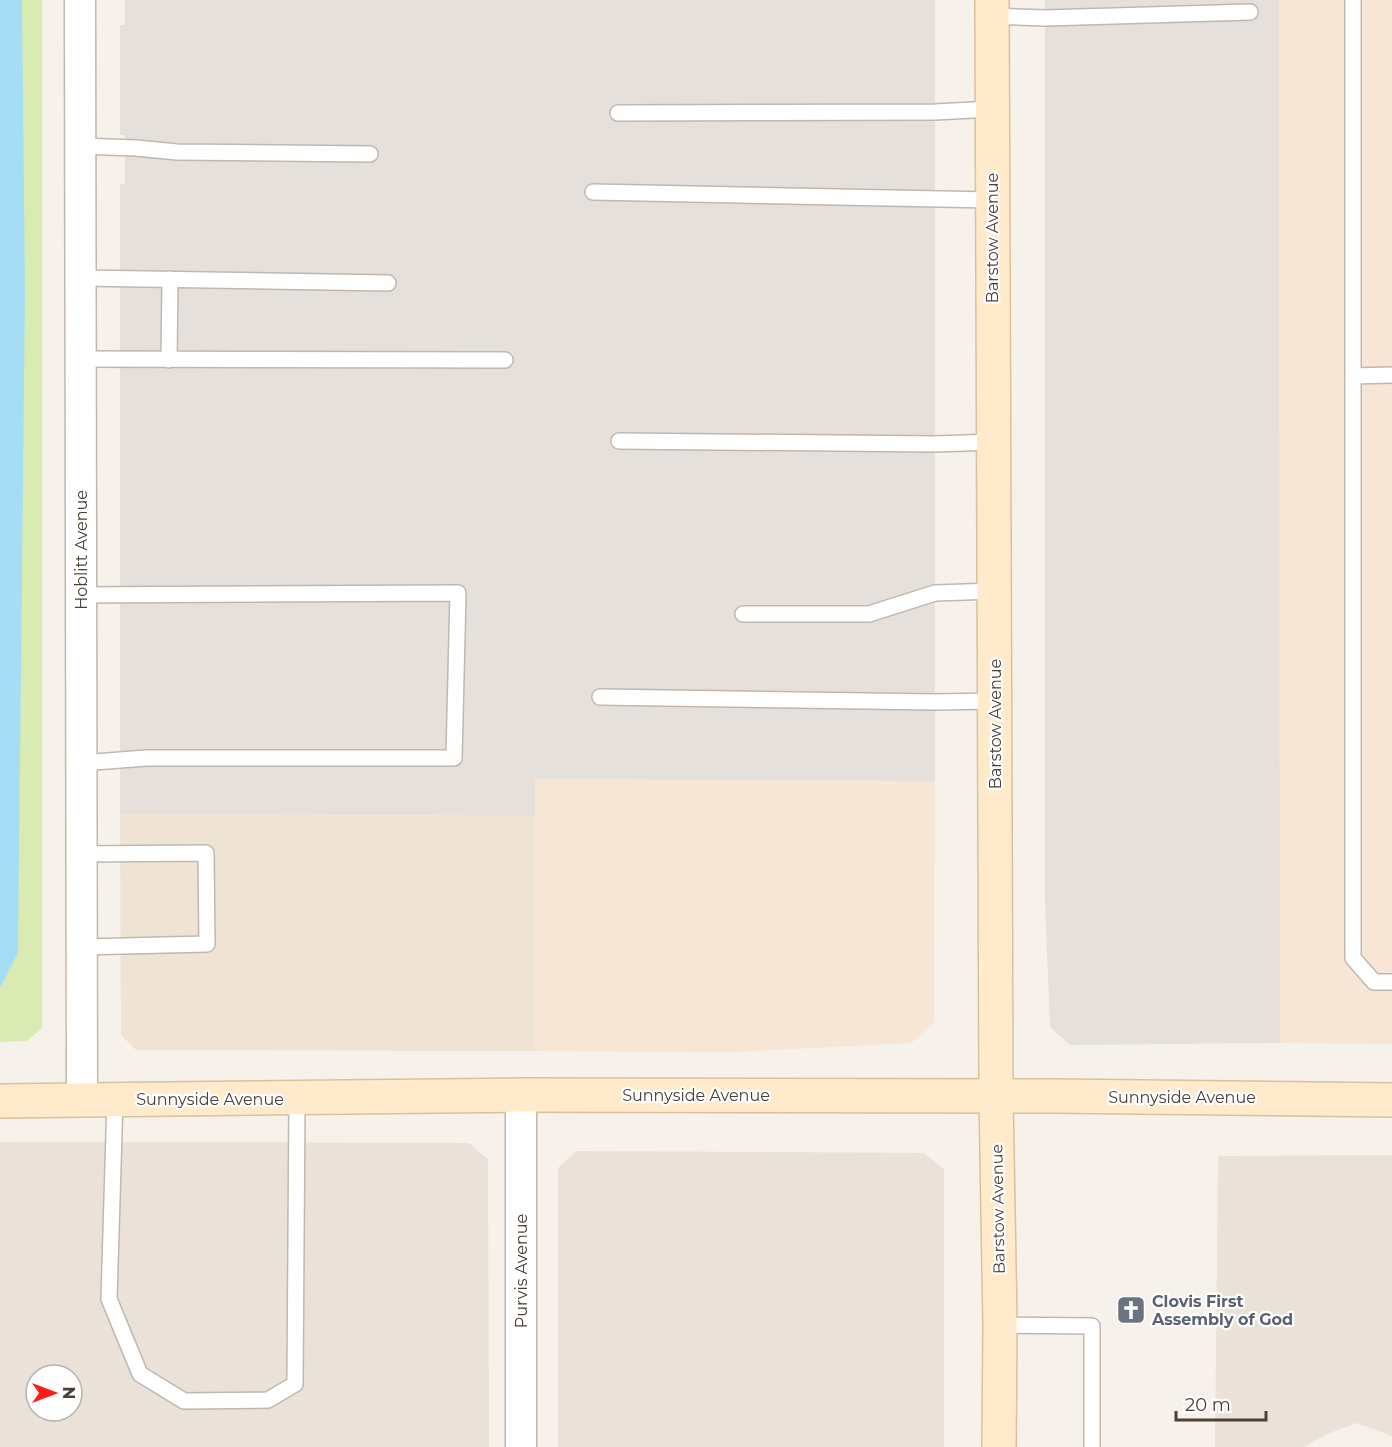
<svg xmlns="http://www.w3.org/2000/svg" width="1392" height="1447" viewBox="0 0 1392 1447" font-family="Montserrat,sans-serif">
<rect width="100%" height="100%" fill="#f6f1ea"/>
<g fill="#eae2d8" fill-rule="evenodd">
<path d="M 0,1142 L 469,1143 L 488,1159 L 489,1447 L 0,1447 ZM 36,1375 L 72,1375 L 72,1411 L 36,1411 Z"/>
<path d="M 577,1151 L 924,1153 L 944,1169 L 944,1447 L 558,1447 L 558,1168 Z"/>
<path d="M 1392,1155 L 1392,1436 L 1357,1423 L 1327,1434 L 1304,1447 L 1215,1447 L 1218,1156 Z"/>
</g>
<g fill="#f7e5d5">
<path d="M 1279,0 L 1392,0 L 1392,1044 L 1280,1043 Z"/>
<path d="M 535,779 L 935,781 L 934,1023 L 911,1043 L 733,1052 L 535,1051 Z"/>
</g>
<g fill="#e5e0db">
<path d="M 125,0 L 935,0 L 935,781 L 535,779 L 535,816 L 120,814 L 120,184 L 125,184 L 125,135 L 120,135 L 120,25 L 125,25 Z"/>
<path d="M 1045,0 L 1279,0 L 1280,1043 L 1070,1045 L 1050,1027 L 1045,900 Z"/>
</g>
<path fill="#efe4d4" d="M 120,814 L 535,816 L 535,1051 L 136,1050 L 121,1035 Z"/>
<path fill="#d9ebb2" d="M 0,0 L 42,0 L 42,1028 L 27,1041 L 0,1042 Z"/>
<path fill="#a5def4" d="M 0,0 L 22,0 L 25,292 L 18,953 L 0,988 Z"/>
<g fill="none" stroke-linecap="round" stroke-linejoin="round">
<g stroke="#c2b7ac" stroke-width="18">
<g id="service">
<path d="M 1353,0 L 1353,958 L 1374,982 L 1392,982"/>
<path d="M 992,16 L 1045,18 L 1250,12"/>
<path d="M 618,113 L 935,112 L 992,109"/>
<path d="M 80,146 L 136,148 L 177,152 L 370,154"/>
<path d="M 593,192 L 992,200"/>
<path d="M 81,278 L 388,283"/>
<path d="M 81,359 L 505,360"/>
<path d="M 169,360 L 170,279"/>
<path d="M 1353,376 L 1392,375"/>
<path d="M 619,441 L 935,444 L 993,442"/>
<path d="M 81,595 L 458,593 L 454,758 L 146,758 L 82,763"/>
<path d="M 743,614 L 869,614 L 935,593 L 994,591"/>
<path d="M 600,697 L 935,702 L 995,701"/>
<path d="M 82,854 L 206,853 L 207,944 L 82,947"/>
<path d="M 115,1099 L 109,1299 L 140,1374 L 184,1401 L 268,1400 L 295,1384 L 297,1099"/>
<path d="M 1000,1325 L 1092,1326 L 1092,1447"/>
</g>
</g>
<g stroke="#c2b7ac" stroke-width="33">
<g id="minor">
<path d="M 80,0 L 82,1100"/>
<path d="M 521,1095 L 521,1447"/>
</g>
</g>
<g stroke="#dac19b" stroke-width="36">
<g id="secondary">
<path d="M 992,0 L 996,1096 L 1000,1325 L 999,1447"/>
<path d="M 0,1101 L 521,1095 L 1054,1096 L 1392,1100"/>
</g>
</g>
<use href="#service" stroke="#fff" stroke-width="15"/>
<use href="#minor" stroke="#fff" stroke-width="30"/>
<use href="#secondary" stroke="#ffebcb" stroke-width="33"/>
</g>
<defs>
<g id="church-square" transform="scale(1.5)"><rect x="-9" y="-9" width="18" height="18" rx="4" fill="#6b7280" stroke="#fff"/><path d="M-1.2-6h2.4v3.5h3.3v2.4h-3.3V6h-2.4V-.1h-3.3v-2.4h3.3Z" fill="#fff"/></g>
</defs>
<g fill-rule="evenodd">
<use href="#church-square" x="1131" y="1310"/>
</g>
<g text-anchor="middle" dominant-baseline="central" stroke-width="4.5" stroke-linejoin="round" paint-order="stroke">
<g font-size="16" fill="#4a4038" stroke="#fff">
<text transform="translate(992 238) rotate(-90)">Barstow Avenue</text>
<text transform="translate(81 550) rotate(-90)">Hoblitt Avenue</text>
<text transform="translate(995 724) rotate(-90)">Barstow Avenue</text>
<text x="696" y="1095">Sunnyside Avenue</text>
<text x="1182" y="1097">Sunnyside Avenue</text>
<text x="210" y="1099">Sunnyside Avenue</text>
<text transform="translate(998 1209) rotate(-91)">Barstow Avenue</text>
<text transform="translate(521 1271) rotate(-90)">Purvis Avenue</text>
</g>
<g font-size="16" font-weight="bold" fill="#5b616d" stroke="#fff" text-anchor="start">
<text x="1152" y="1301">Clovis First<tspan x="1152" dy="18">Assembly of God</tspan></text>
</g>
</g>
<g transform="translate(54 1393) rotate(90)"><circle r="28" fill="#ffffff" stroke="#b7b3af" stroke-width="1.5"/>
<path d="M0-4.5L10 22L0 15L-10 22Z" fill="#ff1c18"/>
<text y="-9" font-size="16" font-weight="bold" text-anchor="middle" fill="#4a4038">N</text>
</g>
<path d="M1176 1411v9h90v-9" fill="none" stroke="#4a4038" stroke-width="3"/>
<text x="1185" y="1411" font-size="18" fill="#4a4038" stroke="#ffffff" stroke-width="4.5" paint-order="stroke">20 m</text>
</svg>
